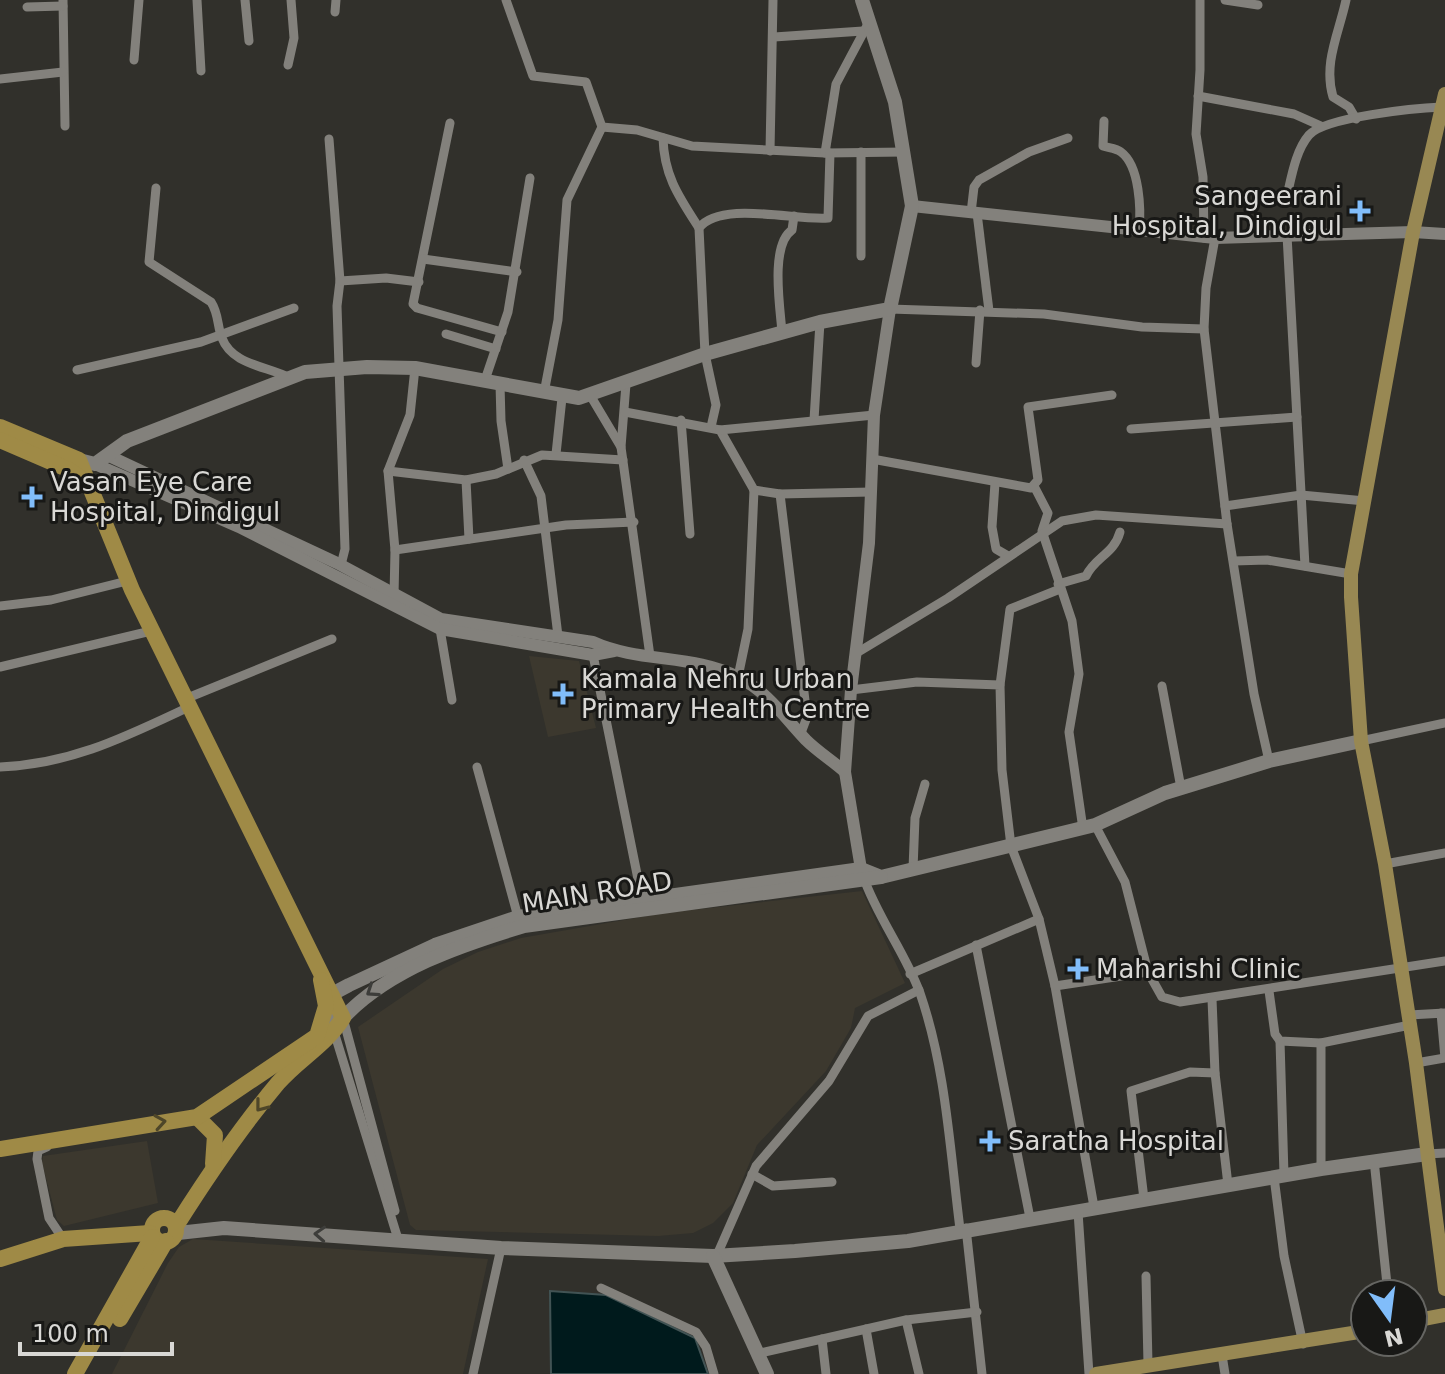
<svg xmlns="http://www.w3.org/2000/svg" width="1445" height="1374" viewBox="0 0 1445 1374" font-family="'DejaVu Sans',sans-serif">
<rect width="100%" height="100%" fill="#31302b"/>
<g fill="#3c382e">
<path d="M 529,656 L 579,661 L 596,728 L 548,737 Z"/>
<path d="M 862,891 L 905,983 L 855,1008 L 851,1028 L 826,1071 L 757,1145 L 733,1203 L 713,1223 L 693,1233 L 658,1236 L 416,1230 L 410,1225 L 358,1027 L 443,969 L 478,952 L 521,938 L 664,913 Z"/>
<path d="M 147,1141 L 158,1203 L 64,1226 L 57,1220 L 42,1163 L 43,1156 Z"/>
<path d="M 193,1239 L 488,1259 L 463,1374 L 112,1374 L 168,1263 L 179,1247 Z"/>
</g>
<path fill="#001a1c" stroke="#415354" stroke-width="2" d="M 550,1291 L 606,1295 L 695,1338 L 708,1374 L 551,1374 Z"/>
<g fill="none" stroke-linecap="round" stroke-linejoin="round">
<g stroke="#83817c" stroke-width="9">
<path d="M 63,0 L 65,126"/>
<path d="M 197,0 L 201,71"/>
<path d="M 245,0 L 249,41"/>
<path d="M 506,0 L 533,76 L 586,82 L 602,127 L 637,130 L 692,146 L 825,153 L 905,152"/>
<path d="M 1200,0 L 1200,70 L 1196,134 L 1203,177 L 1204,238"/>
<path d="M 1225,0 L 1258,5"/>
<path d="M 1346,0 C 1339,33 1323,63 1333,97 L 1349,107 L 1356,119"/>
<path d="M 27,7 L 63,6"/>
<path d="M 335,12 L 336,0"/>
<path d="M 774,37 L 863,31"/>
<path d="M 134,60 L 139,0"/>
<path d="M 288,65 L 294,38 L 291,0"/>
<path d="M 0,79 L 63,72"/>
<path d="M 1198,96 L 1294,114 L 1321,126"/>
<path d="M 1104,121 L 1103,146 C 1109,148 1116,148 1121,152 C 1140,166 1141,210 1139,231"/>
<path d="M 450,123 L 413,304 L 417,308 L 502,332"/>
<path d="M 663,138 C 664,176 679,197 699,228"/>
<path d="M 329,139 L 340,281 L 337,306 L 345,549 L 341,565"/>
<path d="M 770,151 L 773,0"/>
<path d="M 861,152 L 861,256"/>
<path d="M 825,153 L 836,84 L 869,22"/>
<path d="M 156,188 L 149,262 L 211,302 C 219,314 217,326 222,338 C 232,365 267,366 290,378"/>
<path d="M 1286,200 C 1291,180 1295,151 1309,135 C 1325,117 1416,108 1442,107"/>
<path d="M 971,213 L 974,187 L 979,180 L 1029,152 L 1068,138"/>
<path d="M 977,213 L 989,311"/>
<path d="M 1287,235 L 1305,566"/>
<path d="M 1215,238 L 1206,288 L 1204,329 L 1227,524 L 1254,694 L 1269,761"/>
<path d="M 423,259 L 517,272"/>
<path d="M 340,281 L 386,278 L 419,282"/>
<path d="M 890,309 L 1044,314 L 1142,327 L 1204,329"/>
<path d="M 782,332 C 780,307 770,245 792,230 L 794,216"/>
<path d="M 446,334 L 496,349"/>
<path d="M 976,363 L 980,310"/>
<path d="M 77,370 L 201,342 L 294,308"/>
<path d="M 485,380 L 508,312 L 530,178"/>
<path d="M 500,384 L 501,421 L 508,469"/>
<path d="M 626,384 L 621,447 L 650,656"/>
<path d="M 544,393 L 558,320 L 567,200 L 602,127"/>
<path d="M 590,395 L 621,447"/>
<path d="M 625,412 L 720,430 L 754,490 L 780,494 L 871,492"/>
<path d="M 681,420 L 690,534"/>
<path d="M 814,420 L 820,322"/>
<path d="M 711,427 L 716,405 L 705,354 L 699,228 C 721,200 796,221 828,218 L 830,153"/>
<path d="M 1131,429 L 1297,417"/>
<path d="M 720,430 L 874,415"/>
<path d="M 556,454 L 562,398"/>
<path d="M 872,459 L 1031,488 L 1038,480 L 1028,407 L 1112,395"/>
<path d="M 524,460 L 541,496 L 558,636"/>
<path d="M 388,471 L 466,480 L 496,474 L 542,455 L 623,460"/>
<path d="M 466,480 L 469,539"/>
<path d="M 995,483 L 992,527 L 996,549 L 1008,556"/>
<path d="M 1034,486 L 1048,513 L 1042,531 L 1072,621 L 1079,674 L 1069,732 L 1083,829"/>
<path d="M 780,494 L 807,717 L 801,733"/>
<path d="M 1225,506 L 1301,495 L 1365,501"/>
<path d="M 395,550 L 388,471 L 410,415 L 415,368"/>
<path d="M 1234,561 L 1267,560 L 1351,574"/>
<path d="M 1058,584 L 1086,576 C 1095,557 1114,554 1120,532"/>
<path d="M 394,596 L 395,550 L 566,525 L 634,522"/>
<path d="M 0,606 L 51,600 L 127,581"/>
<path d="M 440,629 L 452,700"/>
<path d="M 855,654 L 948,598 L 1062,521 L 1096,515 L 1227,524"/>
<path d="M 593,655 L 643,904"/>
<path d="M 0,667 L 151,631"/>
<path d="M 738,677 L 748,629 L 754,490"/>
<path d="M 1000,685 L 1010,609 L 1060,589"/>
<path d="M 1162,686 L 1181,788"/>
<path d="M 851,690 L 917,682 L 1000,685 L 1002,770 L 1011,846 L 1039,919 L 1055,986 L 1094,1207"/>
<path d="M 185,699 L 332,639"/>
<path d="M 1361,741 L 1445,723"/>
<path d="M 0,767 C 72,764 125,737 189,707"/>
<path d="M 477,767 L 518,917"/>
<path d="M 1095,825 L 1125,882 L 1148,972"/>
<path d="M 1385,864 L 1445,853"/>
<path d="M 913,869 L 915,818 L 925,784"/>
<path d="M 863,876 C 877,917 905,952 920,993 C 946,1068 950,1151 960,1229"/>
<path d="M 976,945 L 1030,1218"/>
<path d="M 910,974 L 1039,919"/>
<path d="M 1055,986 L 1148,972 L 1162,997 L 1180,1002 L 1445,961"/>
<path d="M 1269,991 L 1275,1034 L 1280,1041 L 1321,1043 L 1410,1025"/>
<path d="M 1212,999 L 1215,1073 L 1228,1185"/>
<path d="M 327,1009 L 398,1239"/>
<path d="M 1409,1015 L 1445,1013"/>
<path d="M 343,1018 L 395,1211"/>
<path d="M 1280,1041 L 1284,1175"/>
<path d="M 1416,1063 L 1445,1058 L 1441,1013"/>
<path d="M 47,1147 L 38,1151 L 37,1159 L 49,1218 L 63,1239"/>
<path d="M 1427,1154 L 1445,1153"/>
<path d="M 1374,1160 L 1388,1294"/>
<path d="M 1321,1169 L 1321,1043"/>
<path d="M 752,1174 L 773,1186 L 832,1182"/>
<path d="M 1274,1177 L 1284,1256 L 1303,1344"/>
<path d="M 1144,1199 L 1131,1091 L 1190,1072 L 1215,1073"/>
<path d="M 1078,1212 L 1089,1374"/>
<path d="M 966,1228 L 982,1374"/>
<path d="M 717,1255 L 756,1166 L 829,1081 L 868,1016 L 919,990"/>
<path d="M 1146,1276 L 1148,1364"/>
<path d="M 601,1288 L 696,1332 L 706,1347 L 714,1374"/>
<path d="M 906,1320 L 919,1374"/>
<path d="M 866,1329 L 874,1374"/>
<path d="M 822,1339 L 826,1374"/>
<path d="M 760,1353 L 906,1320 L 977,1312"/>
<path d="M 1222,1355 L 1225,1374"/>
<path d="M 473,1374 L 501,1248"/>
</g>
<g stroke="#83817c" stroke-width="12">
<path d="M 912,206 L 1215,238 L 1413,232 L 1445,234"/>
<path d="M 107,455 L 337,563 L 441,619 L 593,642 C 639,663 694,654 738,677 C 767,691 785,718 806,740 C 818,752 833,761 845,772"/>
<path d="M 95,464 L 239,527 L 440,629 L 593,655 L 614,651"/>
<path d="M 861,869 L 845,772 L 851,690 L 869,543 L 874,415 L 890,309"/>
</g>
<g stroke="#83817c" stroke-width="14">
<path d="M 73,464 L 79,460 L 95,464 L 127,441 L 305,372 L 367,367 L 415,368 L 579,398 L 705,354 L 820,322 L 890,309 L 912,206 L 895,102 L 862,0"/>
<path d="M 327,1003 L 334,993 L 349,985 L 435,945 L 518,917 L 861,869 L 881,877 L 1095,825 L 1165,793 L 1269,761 L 1361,741"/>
<path d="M 343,1018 C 389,969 461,945 524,926 L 881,877"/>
<path d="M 178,1233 L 224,1228 L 501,1248 L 713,1256 L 795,1251 L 908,1241 L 1321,1169 L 1427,1154"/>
<path d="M 713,1256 L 767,1374"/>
</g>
<g stroke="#988853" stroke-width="14">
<path d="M 1445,94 L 1413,232 L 1351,574 L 1351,597 L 1361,741 L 1385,864 L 1416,1063 L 1445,1289"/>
<path d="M 1413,1321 L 1445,1315"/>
<path d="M 1096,1374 L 1365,1331"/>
</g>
<g stroke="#9f8a46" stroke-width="16">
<path d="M 0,427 L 79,460 L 132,590 L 343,1018 C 326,1045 299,1059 278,1083 C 241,1127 209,1174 178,1223"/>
<path d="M 0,440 L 67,469 L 85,481"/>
<path d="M 197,1117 L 215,1135 L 213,1164"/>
<path d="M 0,1149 L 197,1117 L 317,1036 L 326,1006 L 321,980"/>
<circle cx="164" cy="1230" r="12"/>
<path d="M 0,1259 L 63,1239 L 150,1233"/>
<path d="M 120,1319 L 166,1241"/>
<path d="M 75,1374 L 152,1237"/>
</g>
</g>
<defs><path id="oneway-chevron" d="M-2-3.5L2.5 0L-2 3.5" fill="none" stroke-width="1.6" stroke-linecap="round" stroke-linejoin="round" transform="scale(2)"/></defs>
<g stroke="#3d3d3a">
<use href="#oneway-chevron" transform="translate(372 991) rotate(146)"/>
<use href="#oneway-chevron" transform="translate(320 1234) rotate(-177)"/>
</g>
<g stroke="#4e4629">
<use href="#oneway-chevron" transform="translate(261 1106) rotate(128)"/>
<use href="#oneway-chevron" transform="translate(160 1122) rotate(-9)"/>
</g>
<g fill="#81bdfa" stroke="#181816" stroke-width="3">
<path d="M1356 199h8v8h8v8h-8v8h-8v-8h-8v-8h8z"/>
<path d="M28 485h8v8h8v8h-8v8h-8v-8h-8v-8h8z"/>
<path d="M559 682h8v8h8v8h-8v8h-8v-8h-8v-8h8z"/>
<path d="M1074 957h8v8h8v8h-8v8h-8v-8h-8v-8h8z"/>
<path d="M986 1129h8v8h8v8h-8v8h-8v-8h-8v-8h8z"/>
</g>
<g text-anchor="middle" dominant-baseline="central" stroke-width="6" stroke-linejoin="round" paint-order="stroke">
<g font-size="26" fill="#d9d8d5" stroke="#181816" text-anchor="start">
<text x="1342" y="196" text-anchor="end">Sangeerani<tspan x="1342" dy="30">Hospital, Dindigul</tspan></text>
<text x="50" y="482">Vasan Eye Care<tspan x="50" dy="30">Hospital, Dindigul</tspan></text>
<text x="581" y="679">Kamala Nehru Urban<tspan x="581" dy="30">Primary Health Centre</tspan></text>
<text x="1096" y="969">Maharishi Clinic</text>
<text x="1008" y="1141">Saratha Hospital</text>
</g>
<g font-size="26" fill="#d9d8d5" stroke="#181816">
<text transform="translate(597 892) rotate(-9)">MAIN ROAD</text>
</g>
</g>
<g transform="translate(1389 1318) rotate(166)"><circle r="38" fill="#181816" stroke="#656562" stroke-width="2"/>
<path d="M0-6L14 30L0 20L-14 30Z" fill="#81bdfa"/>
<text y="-12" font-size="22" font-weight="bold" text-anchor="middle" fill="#d9d8d5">N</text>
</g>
<path d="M20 1342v12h152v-12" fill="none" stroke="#d9d8d5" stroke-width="4"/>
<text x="32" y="1342" font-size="24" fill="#d9d8d5" stroke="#181816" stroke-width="6" paint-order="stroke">100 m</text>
</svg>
